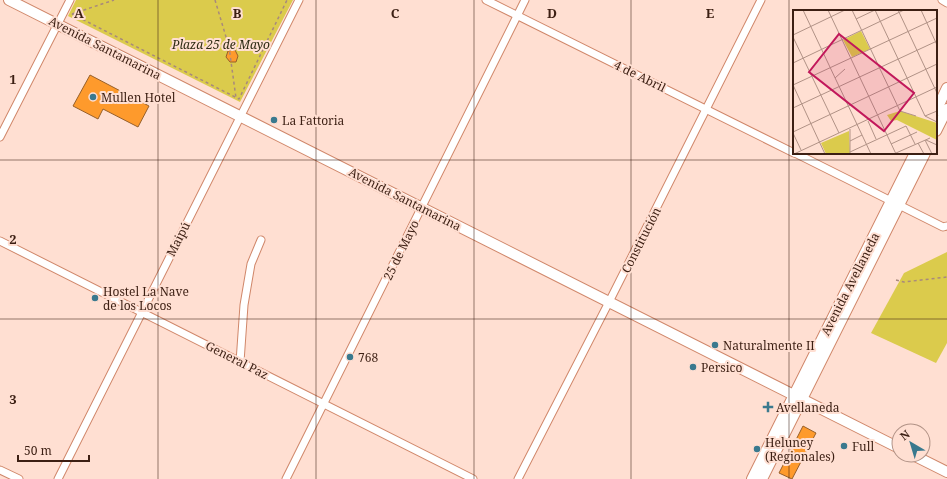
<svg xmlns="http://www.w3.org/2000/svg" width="947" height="479" viewBox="0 0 947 479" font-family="'Noto Serif',serif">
<rect width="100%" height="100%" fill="#ffdfd2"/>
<g fill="#dbcb4c">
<path d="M 76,0 L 293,0 L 240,102 L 68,16 Z"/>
<path d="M 947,252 L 947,343 L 936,363 L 871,333 L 904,273 Z"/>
</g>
<g fill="#fe9a2c" stroke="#97602b">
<path d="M 235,50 L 238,56 L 236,62 L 230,62 L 226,57 L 228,51 Z"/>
<path d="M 90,75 L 149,106 L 138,127 L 103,109 L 98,119 L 73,106 Z"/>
<path d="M 803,426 L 816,433 L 792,479 L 779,473 Z"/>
</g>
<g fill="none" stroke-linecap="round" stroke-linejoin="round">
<g stroke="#d0876a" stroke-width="9">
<g id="street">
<path d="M 486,0 L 794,153"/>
<path d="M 942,0 L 947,3"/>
<path d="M 0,137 L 70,0"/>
<path d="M 795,153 L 943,227 L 947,226"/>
<path d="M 0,241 L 473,479"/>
<path d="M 240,362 L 244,305 L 251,264 L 261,240"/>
<path d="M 0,470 L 19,479"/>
<path d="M 58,479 L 299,0"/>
<path d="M 286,479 L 525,0"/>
<path d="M 518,479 L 609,302 L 761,0"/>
</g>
</g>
<g stroke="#d0876a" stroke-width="12">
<g id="secondary">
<path d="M 9,0 L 899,448"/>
<path d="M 936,111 L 947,88"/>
<path d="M 936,131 L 947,109"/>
<path d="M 913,455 L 947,472"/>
<path d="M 752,479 L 915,153"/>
<path d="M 762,479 L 925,153"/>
</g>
</g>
<g stroke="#a8897c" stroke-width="1.5" stroke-dasharray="3 3" stroke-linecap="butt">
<path d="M 215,0 L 229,47 L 236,98"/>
<path d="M 72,14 L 239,99 L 287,0"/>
<path d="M 72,14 L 114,0"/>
<path d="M 896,280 L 904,282 L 947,277"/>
</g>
<use href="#street" stroke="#fff" stroke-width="7"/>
<use href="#secondary" stroke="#fff" stroke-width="10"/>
</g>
<path fill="none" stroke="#3c1f13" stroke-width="1" stroke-opacity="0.55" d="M 158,0 L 158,479M 316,0 L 316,479M 474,0 L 474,479M 631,0 L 631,479M 789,0 L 789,479M 0,160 L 947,160M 0,319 L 947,319"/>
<g fill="#3a798e" stroke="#ffdfd2" stroke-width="1.5">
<circle cx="93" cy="97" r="4"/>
<circle cx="274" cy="120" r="4"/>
<circle cx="95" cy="298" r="4"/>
<circle cx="715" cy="345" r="4"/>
<circle cx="350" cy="357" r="4"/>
<circle cx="693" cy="367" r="4"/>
<path d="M766 401h4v4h4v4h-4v4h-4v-4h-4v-4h4z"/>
<circle cx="844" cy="446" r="4"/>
<circle cx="757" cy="449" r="4"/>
</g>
<g text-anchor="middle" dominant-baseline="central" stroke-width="4" stroke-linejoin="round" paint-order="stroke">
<g font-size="12" font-style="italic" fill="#2d2a12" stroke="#ffdfd2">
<text x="221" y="44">Plaza 25 de Mayo</text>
</g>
<g font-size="12" fill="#3c1f13" stroke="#ffdfd2">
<text transform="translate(105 48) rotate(27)">Avenida Santamarina</text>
<text transform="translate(640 76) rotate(26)">4 de Abril</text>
<text transform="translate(405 199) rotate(27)">Avenida Santamarina</text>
<text transform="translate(178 239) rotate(-63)">Maipú</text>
<text transform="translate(641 240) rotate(-63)">Constitución</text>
<text transform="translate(401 250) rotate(-64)">25 de Mayo</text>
<text transform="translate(850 284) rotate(-63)">Avenida Avellaneda</text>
<text transform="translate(237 360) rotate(27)">General Paz</text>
</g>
<g font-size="12" fill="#3c1f13" stroke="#ffdfd2" text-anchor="start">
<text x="101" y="97">Mullen Hotel</text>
<text x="282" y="120">La Fattoria</text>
<text x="103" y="291">Hostel La Nave<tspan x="103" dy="14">de los Locos</tspan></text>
<text x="723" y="345">Naturalmente II</text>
<text x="358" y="357">768</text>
<text x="701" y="367">Persico</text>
<text x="776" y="407">Avellaneda</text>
<text x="765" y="442">Heluney<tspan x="765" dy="14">(Regionales)</tspan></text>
<text x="852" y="446">Full</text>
</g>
</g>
<g transform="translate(793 10)">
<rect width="144" height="144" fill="#ffdfd2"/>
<path d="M 68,21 L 77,39 L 59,47 L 50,30 ZM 107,101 L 144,113 L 144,130 L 104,110 L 98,111 L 94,105 ZM 56,121 L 57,144 L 33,144 L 28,133 Z" fill="#dbcb4c"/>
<path fill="none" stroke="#b19286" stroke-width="1" d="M 10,0 L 78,144M 35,0 L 103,144M 59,0 L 107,101 L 123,106M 82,0 L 132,106M 105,0 L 144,83M 128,0 L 144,35M 63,9 L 82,0M 0,25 L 52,0M 0,27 L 46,123M 0,53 L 111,0M 42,68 L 52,59M 0,75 L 144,8M 0,75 L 32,144M 0,98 L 144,31M 132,106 L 144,112M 132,106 L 144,101M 75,111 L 83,129M 57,119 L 57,144M 0,122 L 144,54M 0,123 L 8,140M 132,130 L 139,144M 133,130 L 144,135M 57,131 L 69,125M 125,133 L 131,144M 98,134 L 124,122M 57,142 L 113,116 L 122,134M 103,143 L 137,128M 1,144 L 144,77"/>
<path fill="#c2185b" fill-opacity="0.15" stroke="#c2185b" stroke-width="2" d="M 46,24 L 121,83 L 91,121 L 16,62 Z"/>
<rect width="144" height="144" fill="none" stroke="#3c1f13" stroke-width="2"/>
</g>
<g font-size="13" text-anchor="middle" font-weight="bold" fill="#3c1f13" stroke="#ffdfd2" stroke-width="4" stroke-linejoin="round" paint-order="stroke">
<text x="79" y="18">A</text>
<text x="237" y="18">B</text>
<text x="395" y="18">C</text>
<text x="552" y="18">D</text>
<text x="710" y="18">E</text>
<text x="13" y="84">1</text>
<text x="13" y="244">2</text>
<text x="13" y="404">3</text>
</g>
<g transform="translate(911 443) rotate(322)"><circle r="19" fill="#ffdfd2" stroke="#b19286"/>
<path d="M0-3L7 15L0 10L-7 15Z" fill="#3a798e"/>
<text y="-6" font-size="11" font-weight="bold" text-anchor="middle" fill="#3c1f13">N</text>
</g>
<path d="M18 455v6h71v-6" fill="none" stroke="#3c1f13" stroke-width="2"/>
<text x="24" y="455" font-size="12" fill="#3c1f13" stroke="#ffdfd2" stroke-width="3" paint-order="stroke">50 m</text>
</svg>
